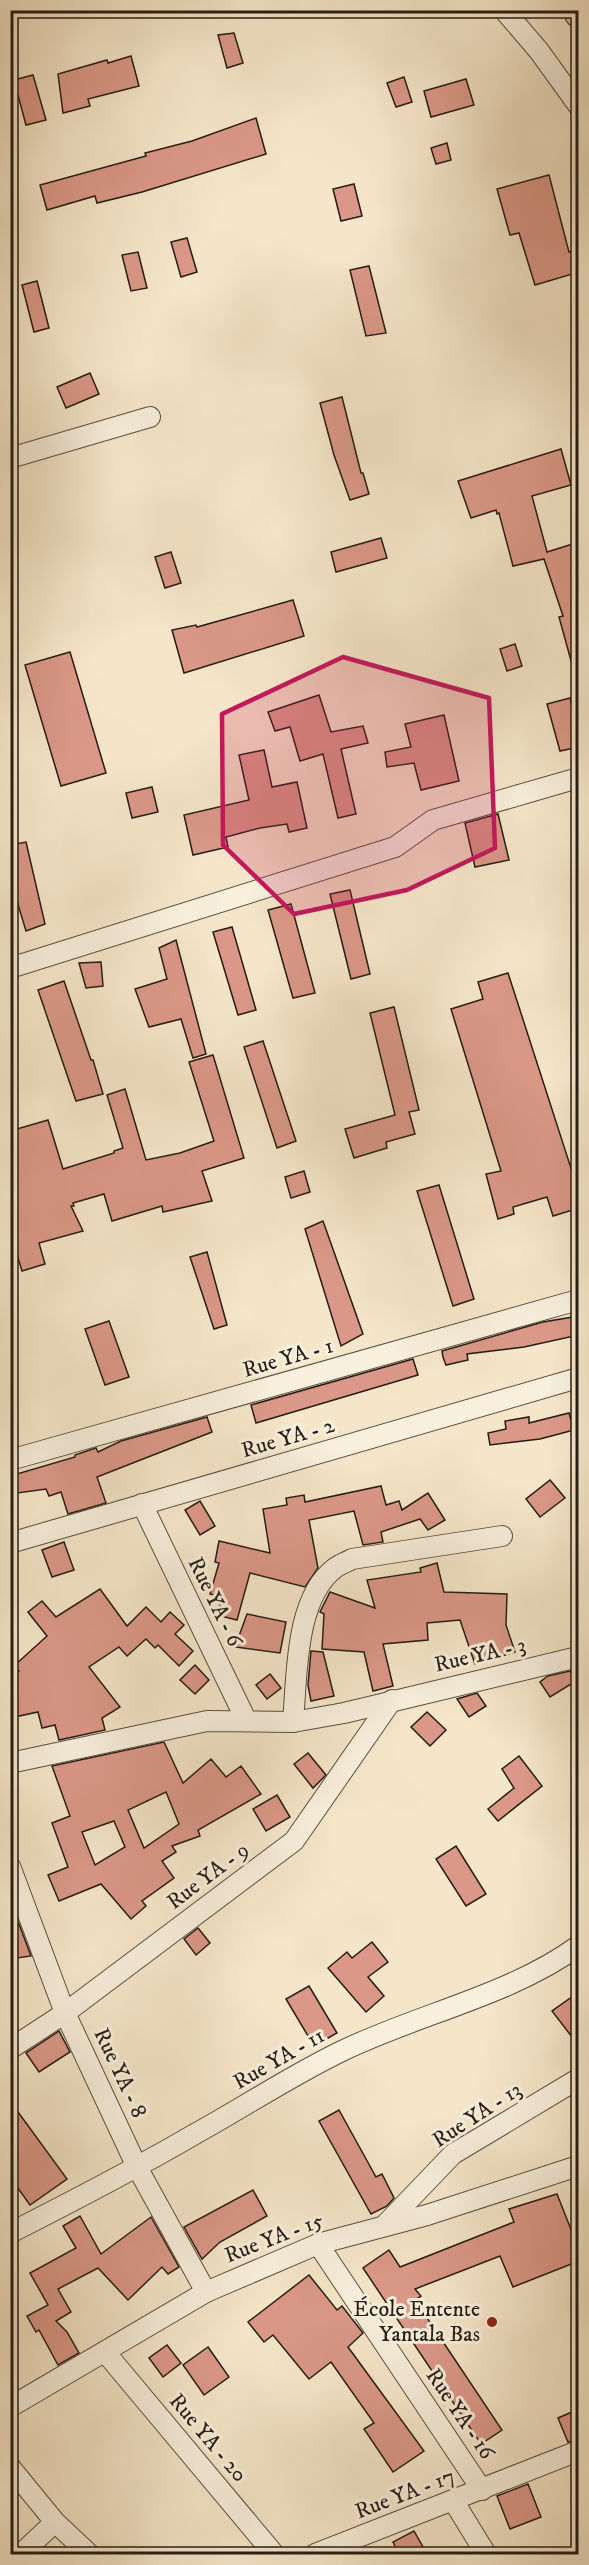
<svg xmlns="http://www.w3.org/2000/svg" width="589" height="2565" viewBox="0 0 589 2565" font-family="'IM FELL DW Pica',serif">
<rect width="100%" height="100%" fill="#f5e6c9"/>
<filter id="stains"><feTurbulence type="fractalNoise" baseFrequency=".00333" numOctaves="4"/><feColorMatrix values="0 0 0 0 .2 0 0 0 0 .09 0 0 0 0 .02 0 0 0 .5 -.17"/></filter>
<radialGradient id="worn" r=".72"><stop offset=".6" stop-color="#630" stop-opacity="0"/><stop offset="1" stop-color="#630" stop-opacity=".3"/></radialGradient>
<g fill="#db9888" stroke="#261c15" stroke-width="1.5" fill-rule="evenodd">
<path d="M 234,33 L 243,63 L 227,68 L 218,35 Z"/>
<path d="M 131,56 L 139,86 L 88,99 L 90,106 L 63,113 L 58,74 L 107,60 L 108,63 Z"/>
<path d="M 33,75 L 46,120 L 26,125 L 14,80 Z"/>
<path d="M 404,77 L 412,102 L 396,107 L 387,83 Z"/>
<path d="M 466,79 L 474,105 L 431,117 L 424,91 Z"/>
<path d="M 256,118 L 266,154 L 142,192 L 97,203 L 95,196 L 47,210 L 40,185 L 146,156 L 145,153 L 192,141 Z"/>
<path d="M 447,143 L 451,160 L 436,164 L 431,148 Z"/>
<path d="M 549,175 L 569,252 L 579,249 L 579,272 L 535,285 L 519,233 L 510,235 L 497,189 Z"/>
<path d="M 354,184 L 362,216 L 341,221 L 333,189 Z"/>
<path d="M 187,238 L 197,272 L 181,277 L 171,242 Z"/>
<path d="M 138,252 L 147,288 L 131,291 L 122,255 Z"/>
<path d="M 369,266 L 386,333 L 366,336 L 350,270 Z"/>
<path d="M 37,281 L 49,328 L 34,332 L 22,285 Z"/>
<path d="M 90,373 L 99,394 L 66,408 L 57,387 Z"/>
<path d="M 342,397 L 361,473 L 363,473 L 369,494 L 350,500 L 334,455 L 320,403 Z"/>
<path d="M 561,449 L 571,485 L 532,496 L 547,552 L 579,542 L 579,668 L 573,668 L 559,617 L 563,616 L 544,559 L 513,566 L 499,513 L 497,514 L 496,510 L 471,518 L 458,481 Z"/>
<path d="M 381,538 L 387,558 L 336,572 L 331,552 Z"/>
<path d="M 171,552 L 181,583 L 165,588 L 155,557 Z"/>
<path d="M 293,600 L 304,636 L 184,673 L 172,630 L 196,625 L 197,627 Z"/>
<path d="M 515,644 L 522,666 L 507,671 L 500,649 Z"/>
<path d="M 70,652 L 106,773 L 61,786 L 25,665 Z"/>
<path d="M 319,695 L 331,732 L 363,726 L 368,743 L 341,749 L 356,814 L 338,818 L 323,754 L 300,761 L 290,727 L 275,731 L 268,712 Z"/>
<path d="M 570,698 L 579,732 L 579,747 L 560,751 L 547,704 Z"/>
<path d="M 444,715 L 459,781 L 421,790 L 414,763 L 387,767 L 385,752 L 411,747 L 405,724 Z"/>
<path d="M 264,750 L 272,787 L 297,782 L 307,828 L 289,832 L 287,824 L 260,828 L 226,837 L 228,847 L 193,855 L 184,815 L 249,800 L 239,755 Z"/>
<path d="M 152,787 L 158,812 L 132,818 L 126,793 Z"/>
<path d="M 498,814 L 509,860 L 475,867 L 465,823 Z"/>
<path d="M 26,842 L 45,924 L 26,931 L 10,878 L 10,845 Z"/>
<path d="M 350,890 L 370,974 L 351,979 L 330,894 Z"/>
<path d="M 291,904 L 315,993 L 293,998 L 268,910 Z"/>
<path d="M 232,927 L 256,1010 L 238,1015 L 213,932 Z"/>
<path d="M 176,940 L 206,1054 L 193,1058 L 181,1019 L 149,1027 L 135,989 L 167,979 L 159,948 Z"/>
<path d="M 101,962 L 103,986 L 86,988 L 79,963 Z"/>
<path d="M 508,973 L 579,1193 L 579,1208 L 553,1216 L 547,1197 L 513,1207 L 514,1214 L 498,1219 L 486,1174 L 501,1171 L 451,1009 L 483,999 L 478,982 Z"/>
<path d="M 64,981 L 91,1060 L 93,1060 L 103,1094 L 76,1101 L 38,990 Z"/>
<path d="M 394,1007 L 419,1110 L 409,1112 L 415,1134 L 386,1142 L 387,1148 L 354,1158 L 345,1129 L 395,1115 L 370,1013 Z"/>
<path d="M 263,1041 L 296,1141 L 277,1148 L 244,1047 Z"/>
<path d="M 213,1055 L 244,1158 L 202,1171 L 212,1201 L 163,1212 L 162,1206 L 112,1221 L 104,1194 L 73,1203 L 74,1206 L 71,1206 L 83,1231 L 39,1243 L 45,1264 L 22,1271 L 10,1232 L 10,1131 L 48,1120 L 63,1169 L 114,1153 L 114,1151 L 123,1148 L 107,1095 L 125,1089 L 146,1160 L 180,1153 L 214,1141 L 189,1062 Z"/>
<path d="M 304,1171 L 310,1192 L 291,1198 L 285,1177 Z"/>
<path d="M 439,1185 L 474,1299 L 453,1306 L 417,1191 Z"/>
<path d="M 323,1221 L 363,1334 L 341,1346 L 305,1229 Z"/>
<path d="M 207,1252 L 227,1325 L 214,1329 L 190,1257 Z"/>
<path d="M 579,1316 L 579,1335 L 524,1347 L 467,1354 L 468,1360 L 446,1365 L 443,1357 L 442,1351 L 543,1322 Z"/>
<path d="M 109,1321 L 129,1377 L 105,1385 L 85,1329 Z"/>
<path d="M 413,1359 L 418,1375 L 256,1423 L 251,1405 Z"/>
<path d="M 569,1413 L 574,1430 L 540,1439 L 490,1445 L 488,1433 L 506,1429 L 505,1421 L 529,1417 L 529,1423 Z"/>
<path d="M 207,1417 L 212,1432 L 97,1477 L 106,1503 L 68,1514 L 61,1492 L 49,1496 L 46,1489 L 10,1494 L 10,1476 L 75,1457 L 75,1455 L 96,1448 L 98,1452 L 121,1441 Z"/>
<path d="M 550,1480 L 565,1498 L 540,1517 L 526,1499 Z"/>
<path d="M 381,1486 L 386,1505 L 399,1501 L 402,1510 L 428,1493 L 445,1520 L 428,1530 L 420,1519 L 381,1532 L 383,1542 L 363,1545 L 354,1511 L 309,1520 L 318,1568 L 305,1587 L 250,1573 L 237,1620 L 217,1615 L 222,1597 L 210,1594 L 219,1563 L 215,1562 L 219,1541 L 270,1553 L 263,1509 L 287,1505 L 286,1498 L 304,1495 L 305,1502 Z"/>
<path d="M 200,1501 L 215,1526 L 200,1535 L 185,1510 Z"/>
<path d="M 64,1542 L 74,1570 L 52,1577 L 42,1550 Z"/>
<path d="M 437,1563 L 444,1592 L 507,1594 L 506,1625 L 515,1652 L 475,1664 L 460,1620 L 427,1623 L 428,1640 L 383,1644 L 393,1686 L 373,1691 L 364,1652 L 322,1649 L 324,1614 L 320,1612 L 330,1592 L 375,1608 L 367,1580 L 421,1572 L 420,1568 Z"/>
<path d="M 100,1589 L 127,1626 L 146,1607 L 161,1622 L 170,1612 L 184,1625 L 175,1634 L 193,1651 L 179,1666 L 158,1645 L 155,1648 L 146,1639 L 127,1656 L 119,1647 L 89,1667 L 120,1707 L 102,1718 L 105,1730 L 59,1740 L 55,1725 L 42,1728 L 38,1712 L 10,1718 L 10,1679 L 19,1671 L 14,1666 L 47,1636 L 28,1612 L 42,1601 L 56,1617 Z"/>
<path d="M 247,1614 L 286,1622 L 280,1653 L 235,1647 Z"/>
<path d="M 311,1651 L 323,1652 L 334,1696 L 311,1701 L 308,1685 Z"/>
<path d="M 195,1665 L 209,1680 L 195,1694 L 180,1680 Z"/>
<path d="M 570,1671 L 576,1681 L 550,1697 L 540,1682 L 548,1676 Z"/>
<path d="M 270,1674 L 281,1688 L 267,1699 L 256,1685 Z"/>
<path d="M 477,1693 L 486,1706 L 469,1717 L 457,1699 Z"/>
<path d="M 427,1712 L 446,1730 L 430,1746 L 411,1727 Z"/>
<path d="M 164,1742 L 183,1783 L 211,1759 L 226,1777 L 241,1766 L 261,1794 L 198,1830 L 200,1836 L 172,1846 L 176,1852 L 162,1861 L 174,1878 L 142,1901 L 146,1906 L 131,1919 L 101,1884 L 59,1901 L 48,1875 L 68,1867 L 52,1823 L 70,1816 L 52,1766 ZM 166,1792 L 179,1824 L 144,1848 L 128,1810 ZM 114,1821 L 125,1847 L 95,1865 L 82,1832 Z"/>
<path d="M 308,1753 L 326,1775 L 313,1788 L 294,1764 Z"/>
<path d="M 519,1756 L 542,1786 L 498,1821 L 488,1809 L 514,1788 L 502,1769 Z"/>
<path d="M 277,1795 L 290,1817 L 266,1831 L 253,1809 Z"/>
<path d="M 456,1846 L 486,1894 L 466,1906 L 436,1859 Z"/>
<path d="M 10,1912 L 19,1924 L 31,1956 L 10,1959 Z"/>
<path d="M 198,1928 L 210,1943 L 196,1955 L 184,1939 Z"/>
<path d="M 372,1942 L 388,1962 L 368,1977 L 384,1996 L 366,2012 L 328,1968 L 347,1952 L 352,1958 Z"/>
<path d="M 309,1986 L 337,2033 L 314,2046 L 286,1999 Z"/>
<path d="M 579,1992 L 579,2046 L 552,2011 Z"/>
<path d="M 59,2031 L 70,2052 L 39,2072 L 26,2053 Z"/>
<path d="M 10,2101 L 67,2179 L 30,2205 L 10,2177 Z"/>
<path d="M 339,2110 L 376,2177 L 382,2174 L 394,2198 L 387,2206 L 371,2214 L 319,2121 Z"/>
<path d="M 253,2190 L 267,2216 L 220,2242 L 202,2259 L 184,2227 Z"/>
<path d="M 557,2194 L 572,2232 L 579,2229 L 579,2261 L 513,2287 L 500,2256 L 415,2289 L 421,2296 L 415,2300 L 502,2430 L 481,2444 L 363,2268 L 389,2250 L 400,2267 L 514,2222 L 509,2209 Z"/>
<path d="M 80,2216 L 101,2254 L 151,2217 L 179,2267 L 168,2274 L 162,2267 L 128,2300 L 98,2268 L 58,2289 L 71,2312 L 56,2321 L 67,2332 L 79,2353 L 58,2365 L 39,2330 L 36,2332 L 27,2316 L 48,2305 L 30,2273 L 76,2248 L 63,2226 Z"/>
<path d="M 309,2275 L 337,2310 L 342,2306 L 363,2333 L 348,2347 L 424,2451 L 393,2472 L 364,2429 L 374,2423 L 331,2362 L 309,2379 L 273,2335 L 264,2342 L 248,2322 Z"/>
<path d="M 167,2345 L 181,2363 L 163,2377 L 149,2358 Z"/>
<path d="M 208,2347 L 229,2377 L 204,2395 L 183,2365 Z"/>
<path d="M 579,2409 L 579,2439 L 568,2442 L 558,2418 Z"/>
<path d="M 528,2484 L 541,2517 L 510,2529 L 497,2496 Z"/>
<path d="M 414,2531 L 427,2554 L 399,2554 L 393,2542 Z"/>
</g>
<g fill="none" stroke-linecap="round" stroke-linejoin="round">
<g stroke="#5a4e42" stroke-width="22">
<g id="minor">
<path d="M 504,10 L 539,51 L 578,105"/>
<path d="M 10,458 L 150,417"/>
<path d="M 10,968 L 395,847 L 433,820 L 578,778"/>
<path d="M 10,1460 L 578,1300"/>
<path d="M 142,1504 L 246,1720"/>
<path d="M 10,1543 L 578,1378"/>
<path d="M 293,1722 C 297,1676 295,1598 335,1568 C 340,1564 347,1562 352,1559 L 502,1536"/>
<path d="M 10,1763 L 207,1721 L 293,1722 L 344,1713 L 578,1657"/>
<path d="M 10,1866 L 65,2013 L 137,2167 L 206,2292"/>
<path d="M 10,2049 L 65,2013 L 294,1841 L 392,1700"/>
<path d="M 384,2226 L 453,2154 L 578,2079"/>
<path d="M 10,2233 C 73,2201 135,2169 195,2134 C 244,2107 292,2075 342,2051 C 418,2014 511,1995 578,1946"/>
<path d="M 318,2244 L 482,2490"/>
<path d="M 105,2352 L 274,2554"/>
<path d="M 10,2407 L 206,2292 L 318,2244 L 427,2215 L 578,2166"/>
<path d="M 10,2467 L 55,2522 L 89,2554"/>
<path d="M 454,2502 L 486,2554"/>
<path d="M 21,2554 L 55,2522"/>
<path d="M 315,2554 L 578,2451"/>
</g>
</g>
<g stroke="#261c15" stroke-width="28">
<path id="major" d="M 577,10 L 578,14"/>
</g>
<use href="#minor" stroke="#f8efdc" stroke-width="20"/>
<use href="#major" stroke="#eac384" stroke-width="26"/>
</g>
<path fill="#c2185b" fill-opacity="0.2" stroke="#c2185b" stroke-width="4.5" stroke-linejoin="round" d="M 343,657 L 489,698 L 495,848 L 407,890 L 294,914 L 223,845 L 222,714 Z"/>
<circle fill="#8f2418" stroke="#f8efdc" stroke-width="2" cx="492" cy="2322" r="6"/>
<g text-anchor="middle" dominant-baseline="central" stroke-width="6" stroke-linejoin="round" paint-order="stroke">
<g font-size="22" fill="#261c15" stroke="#f8efdc">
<text transform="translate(288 1358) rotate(-16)">Rue YA - 1</text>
<text transform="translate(288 1438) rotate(-16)">Rue YA - 2</text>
<text transform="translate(215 1602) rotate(64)">Rue YA - 6</text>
<text transform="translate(480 1655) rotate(-13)">Rue YA - 3</text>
<text transform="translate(208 1876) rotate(-37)">Rue YA - 9</text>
<text transform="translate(279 2059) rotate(-30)">Rue YA - 11</text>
<text transform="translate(120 2073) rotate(65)">Rue YA - 8</text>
<text transform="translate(477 2115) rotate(-33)">Rue YA - 13</text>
<text transform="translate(274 2238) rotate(-21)">Rue YA - 15</text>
<text transform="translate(460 2414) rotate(56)">Rue YA - 16</text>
<text transform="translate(208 2438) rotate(50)">Rue YA - 20</text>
<text transform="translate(405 2494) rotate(-21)">Rue YA - 17</text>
</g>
<g font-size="22" fill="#261c15" stroke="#f8efdc" text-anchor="end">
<text x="480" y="2309">École Entente<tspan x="480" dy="25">Yantala Bas</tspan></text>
</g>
</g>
<rect width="589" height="2565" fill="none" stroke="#f5e6c9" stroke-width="36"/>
<rect x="12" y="12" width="565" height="2541" fill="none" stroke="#261c15" stroke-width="3"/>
<rect x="18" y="18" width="553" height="2529" fill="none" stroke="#261c15" stroke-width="1.5"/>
<rect width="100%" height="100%" filter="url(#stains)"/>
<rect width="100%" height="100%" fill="url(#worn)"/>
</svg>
